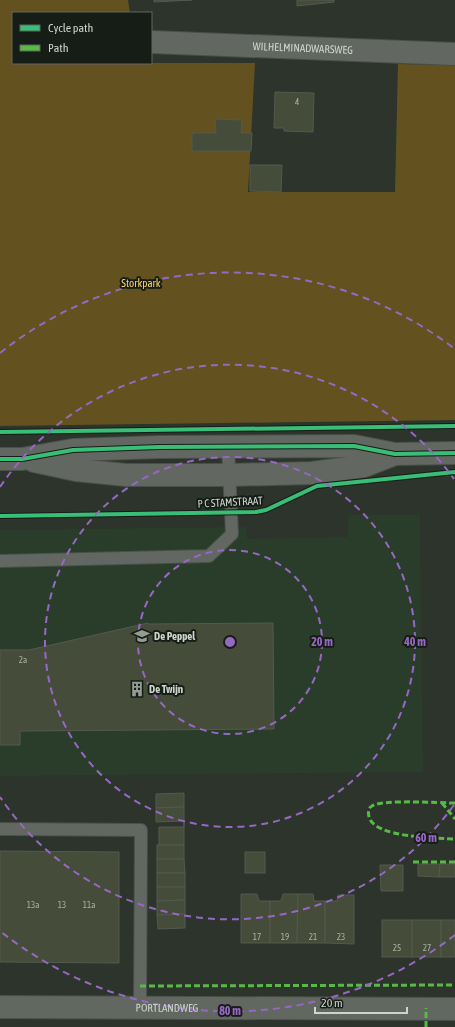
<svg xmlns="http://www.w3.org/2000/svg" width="455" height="1027" viewBox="0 0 455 1027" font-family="'Asap Condensed',sans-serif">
<rect width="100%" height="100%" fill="#2c342c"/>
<path fill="#2a3d2b" d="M 348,515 L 420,515 L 423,772 L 0,776 L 0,530 L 246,527 L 247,539 L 348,537 Z"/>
<path fill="#645120" d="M 0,0 L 128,0 L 130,13 L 13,13 L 13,63 L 255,63 L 248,192 L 395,192 L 398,64 L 455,65 L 455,420 L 0,426 Z"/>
<g fill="#464c3a" stroke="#545951">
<path d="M 154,0 L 192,0 L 154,2 Z"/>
<path d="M 297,0 L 334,0 L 334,2 L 297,6 Z"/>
<path d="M 275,92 L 314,93 L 313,132 L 284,131 L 284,128 L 274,128 Z"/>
<path d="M 215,119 L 242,120 L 241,133 L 252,133 L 251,151 L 192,151 L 192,133 L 216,133 Z"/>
<path d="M 250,165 L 282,165 L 281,192 L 250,191 Z"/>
<path d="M 148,623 L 148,624 L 273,623 L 274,729 L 20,731 L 20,745 L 0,745 L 0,650 L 29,650 Z"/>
<path d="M 184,793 L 184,807 L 156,808 L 156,794 Z"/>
<path d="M 184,807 L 184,821 L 156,822 L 156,808 Z"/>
<path d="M 184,821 L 184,845 L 159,845 L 159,827 L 184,827 Z"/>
<rect x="157" y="845" width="27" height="14"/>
<path d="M 0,851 L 119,852 L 119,963 L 0,962 Z"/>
<rect x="245" y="852" width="20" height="21"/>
<path d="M 157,859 L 184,859 L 185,873 L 157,873 Z"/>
<path d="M 418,864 L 440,864 L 439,877 L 418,876 Z"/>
<path d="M 440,864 L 455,864 L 455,877 L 439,877 Z"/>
<path d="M 380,865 L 403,865 L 403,891 L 381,891 Z"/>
<rect x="157" y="873" width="28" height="14"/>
<path d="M 157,887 L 185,887 L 185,900 L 157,901 Z"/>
<path d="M 241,894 L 257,894 L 259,901 L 270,901 L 270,943 L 241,943 Z"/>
<path d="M 283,894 L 298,894 L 297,943 L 270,943 L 270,901 L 281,901 Z"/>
<path d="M 298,894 L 313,894 L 314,901 L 325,901 L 325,943 L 297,943 Z"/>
<path d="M 338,895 L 354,895 L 354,944 L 325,943 L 325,901 L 337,901 Z"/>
<path d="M 185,900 L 185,914 L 157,915 L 157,901 Z"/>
<path d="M 185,914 L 185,928 L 158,929 L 157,915 Z"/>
<rect x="382" y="920" width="30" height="37"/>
<rect x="412" y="920" width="29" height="37"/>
<rect x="441" y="920" width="14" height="37"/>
</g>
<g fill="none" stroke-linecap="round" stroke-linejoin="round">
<g stroke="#495049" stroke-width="14">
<g id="service">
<path d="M 0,561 L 209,556 L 232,534 L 228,447"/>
<path d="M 0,829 L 141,830 L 140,1008"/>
</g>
</g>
<g stroke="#495049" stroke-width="24">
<g id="minor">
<path id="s1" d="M 151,42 L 455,54"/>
<path id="s2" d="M 0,1007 L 455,1009"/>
</g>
</g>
<g stroke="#495049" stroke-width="24">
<g id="tertiary">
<path d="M 0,459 L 22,459 L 73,450 L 159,447 L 354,446 L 395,454 L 455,453"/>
<path d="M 34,461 L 76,470 L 126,475 L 230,475 L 312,473 L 364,466 L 395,454"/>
</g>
</g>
<use href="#service" stroke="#626762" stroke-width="12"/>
<use href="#minor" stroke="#626762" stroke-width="22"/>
<use href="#tertiary" stroke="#626762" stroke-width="22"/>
<g stroke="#58b947" stroke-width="3" stroke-dasharray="6 3" stroke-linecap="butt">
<path d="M 442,803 L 455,819"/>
<path d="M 455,803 C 440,803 382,799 372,806 C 368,808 368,813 369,817 C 375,838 437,838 455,839"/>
<path d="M 413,862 L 455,862"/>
<path d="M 140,986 L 455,985"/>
<path d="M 426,1027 L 426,1008"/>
</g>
<g stroke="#161d16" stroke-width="6">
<g id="cycleway">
<path d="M 0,432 L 455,426"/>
<path d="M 0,459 L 22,459 L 73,450 L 159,447 L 354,446 L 395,454 L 455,453"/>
<path d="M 0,516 L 256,512 L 266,510 L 317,486 L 455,472"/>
</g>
</g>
<use href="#cycleway" stroke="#3abd76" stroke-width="4"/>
</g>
<g fill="none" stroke="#9767c4" stroke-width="2" stroke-dasharray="7 5">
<circle cx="230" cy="642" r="92"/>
<circle cx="230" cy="642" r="185"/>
<path d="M454 805A277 277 0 0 1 0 797M0 487A277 277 0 0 1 454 479"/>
<path d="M455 935A369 369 0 0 1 0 931M0 353A369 369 0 0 1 455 349"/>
</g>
<defs>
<g id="school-bare" transform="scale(1.2)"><path d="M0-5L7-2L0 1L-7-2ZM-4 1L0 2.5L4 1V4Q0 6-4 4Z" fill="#949d94" stroke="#161d16" stroke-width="2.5" paint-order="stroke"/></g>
<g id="building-bare" transform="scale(1.2)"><path d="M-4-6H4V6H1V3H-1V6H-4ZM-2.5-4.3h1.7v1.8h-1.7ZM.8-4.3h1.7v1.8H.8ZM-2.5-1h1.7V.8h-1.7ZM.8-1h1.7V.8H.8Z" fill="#949d94" stroke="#161d16" stroke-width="2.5" paint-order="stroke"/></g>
</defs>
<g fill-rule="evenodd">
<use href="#school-bare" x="142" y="636"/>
<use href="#building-bare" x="137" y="689"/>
</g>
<g text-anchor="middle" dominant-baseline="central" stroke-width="4" stroke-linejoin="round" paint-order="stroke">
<g font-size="9" fill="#aab3a8">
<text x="297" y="102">4</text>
<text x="23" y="660">2a</text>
<text x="33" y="905">13a</text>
<text x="62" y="905">13</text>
<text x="89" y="905">11a</text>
<text x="257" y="937">17</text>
<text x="285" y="937">19</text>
<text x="313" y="937">21</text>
<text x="341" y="937">23</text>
<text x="397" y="948">25</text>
<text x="427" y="948">27</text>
</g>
<g font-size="11" fill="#ccd5cc" stroke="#161d16">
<text stroke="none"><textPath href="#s1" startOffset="152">WILHELMINADWARSWEG</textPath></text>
<text transform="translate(230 502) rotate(-3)">P C STAMSTRAAT</text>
<text stroke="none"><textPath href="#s2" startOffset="167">PORTLANDWEG</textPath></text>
</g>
<g font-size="11" fill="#fad06c" stroke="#161d16">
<text x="141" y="283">Storkpark</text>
</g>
<g font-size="11" font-weight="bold" fill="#ccd5cc" stroke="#161d16" text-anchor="start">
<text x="154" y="636">De Peppel</text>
<text x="149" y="689">De Twijn</text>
</g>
</g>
<circle cx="230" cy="642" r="6" fill="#9767c4" stroke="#161d16" stroke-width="2"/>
<g font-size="12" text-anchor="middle" font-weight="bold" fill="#9767c4" stroke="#161d16" stroke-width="4" stroke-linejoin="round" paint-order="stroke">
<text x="322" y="646">20 m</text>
<text x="415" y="646">40 m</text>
<text x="426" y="842">60 m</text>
<text x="230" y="1015">80 m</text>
</g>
<rect x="12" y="12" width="140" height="52" fill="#161d16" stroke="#5f675f"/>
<rect x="20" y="25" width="20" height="6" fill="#3abd76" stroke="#5f675f"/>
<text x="48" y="32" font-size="12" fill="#ccd5cc">Cycle path</text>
<rect x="20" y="45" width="20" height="6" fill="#58b947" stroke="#5f675f"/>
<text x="48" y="52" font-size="12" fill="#ccd5cc">Path</text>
<path d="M315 1007v6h92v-6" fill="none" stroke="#ccd5cc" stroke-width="2"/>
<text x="321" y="1007" font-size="12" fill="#ccd5cc" stroke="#161d16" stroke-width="3" paint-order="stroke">20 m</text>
</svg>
